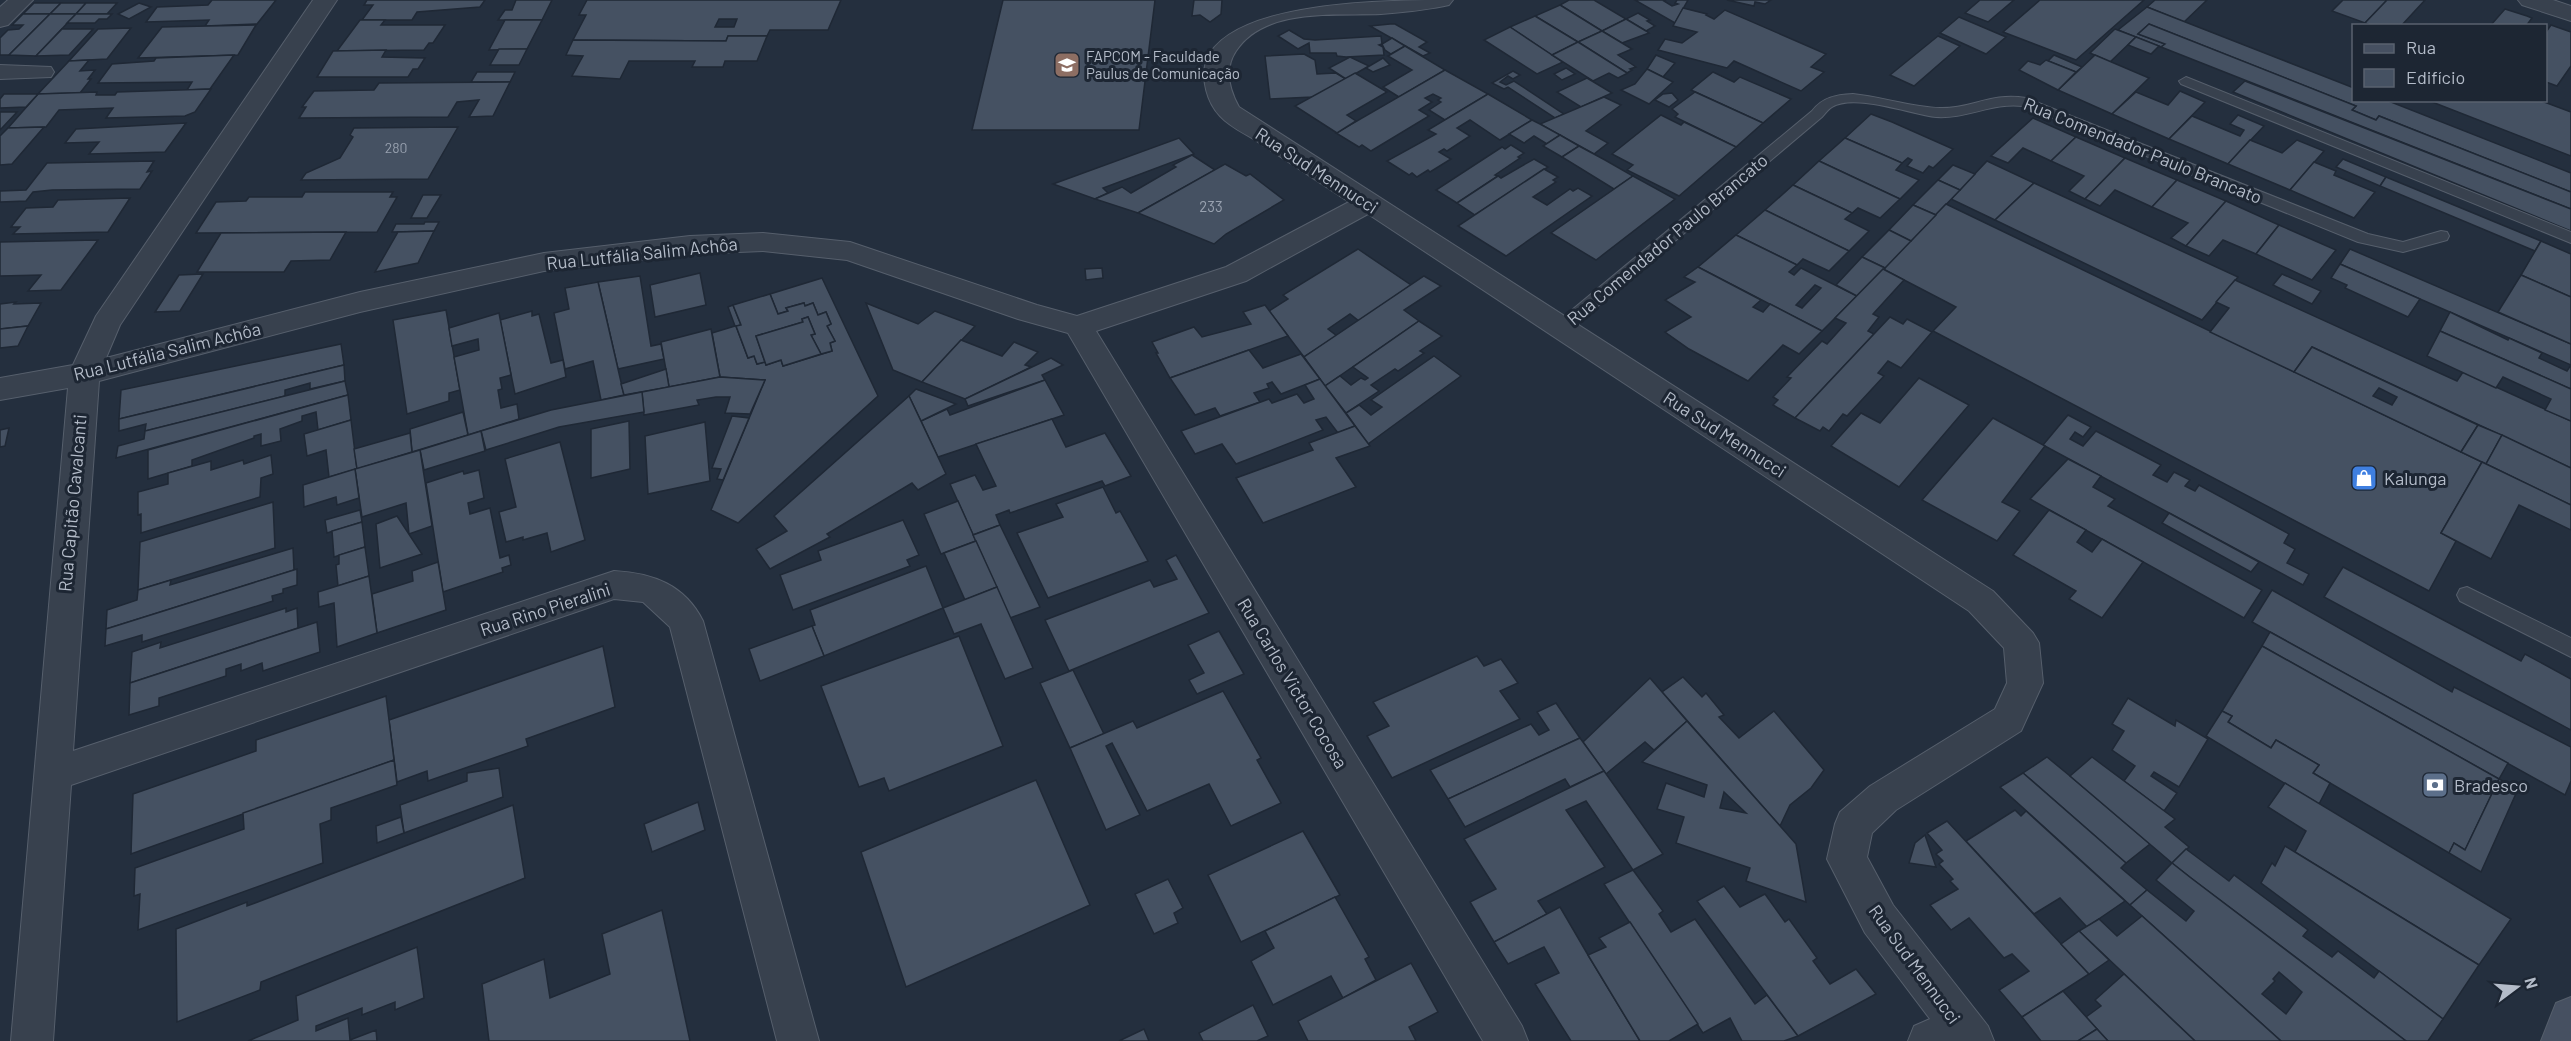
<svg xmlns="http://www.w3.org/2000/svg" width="2571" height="1041" viewBox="0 0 2571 1041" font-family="Barlow,sans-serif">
<rect width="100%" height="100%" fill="#242f3e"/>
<g fill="#455162" stroke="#1f2835" stroke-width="1.5" fill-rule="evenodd">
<path d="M 212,0 L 276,0 L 257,24 L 205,26 L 209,20 L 146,22 L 157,7 L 208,5 Z"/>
<path d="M 367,0 L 485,0 L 480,7 L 417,12 L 412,20 L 362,20 L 373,5 L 364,5 Z"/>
<path d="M 516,0 L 552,0 L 542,20 L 498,20 L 505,10 L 512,10 Z"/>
<path d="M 587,0 L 841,0 L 828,30 L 770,30 L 767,36 L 728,36 L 726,41 L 573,40 L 586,15 L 579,15 ZM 719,19 L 737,19 L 734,27 L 715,27 Z"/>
<path d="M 1003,0 L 1155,0 L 1139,130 L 972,130 Z"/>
<path d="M 1194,0 L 1222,0 L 1221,14 L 1210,22 L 1200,15 L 1192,16 Z"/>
<path d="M 1569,0 L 1594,0 L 1626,19 L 1602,31 L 1560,5 Z"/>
<path d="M 1635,0 L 1666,0 L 1664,1 L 1672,6 L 1678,4 L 1675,3 L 1677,0 L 1688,0 L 1675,23 Z"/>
<path d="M 1727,0 L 1771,0 L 1765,4 L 1755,2 L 1754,6 Z"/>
<path d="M 1980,0 L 2014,0 L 1988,22 L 1965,13 Z"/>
<path d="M 2040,0 L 2144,0 L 2076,60 L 2003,32 Z"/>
<path d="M 2155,0 L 2207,0 L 2184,22 L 2147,7 Z"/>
<path d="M 2343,0 L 2387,0 L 2365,23 L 2332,11 Z"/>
<path d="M 2387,0 L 2425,0 L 2401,26 L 2372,26 L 2365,23 Z"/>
<path d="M 34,3 L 61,3 L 50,14 L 23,14 Z"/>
<path d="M 61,3 L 86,3 L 76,14 L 50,14 Z"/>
<path d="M 86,3 L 117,3 L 107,14 L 76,14 Z"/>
<path d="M 139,3 L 151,7 L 129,19 L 118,14 Z"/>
<path d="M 1560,5 L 1602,31 L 1578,42 L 1535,16 Z"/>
<path d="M 2147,7 L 2354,88 L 2354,100 L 2386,100 L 2571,173 L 2571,192 L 2379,116 L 2376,120 L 2352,110 L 2356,106 L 2149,24 L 2138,34 L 2165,44 L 2161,47 L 2118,30 Z"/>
<path d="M 1683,8 L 1707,14 L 1706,15 L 1714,19 L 1725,10 L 1826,54 L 1811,67 L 1824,72 L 1801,91 L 1734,61 L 1727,68 L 1658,50 L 1665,39 L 1682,43 L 1697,32 L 1673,26 Z"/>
<path d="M 2505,9 L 2527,16 L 2532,18 L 2526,26 L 2490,26 Z"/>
<path d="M 1638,13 L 1650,20 L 1647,21 L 1655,26 L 1646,31 L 1626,19 Z"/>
<path d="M 23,14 L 50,14 L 9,55 L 0,55 L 0,38 L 8,30 L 19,29 L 23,25 L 12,25 Z"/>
<path d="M 50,14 L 76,14 L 36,56 L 9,55 Z"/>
<path d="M 76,14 L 112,14 L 107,19 L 99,19 L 95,23 L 67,23 Z"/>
<path d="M 1535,16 L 1578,42 L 1552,55 L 1510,27 Z"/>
<path d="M 1959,17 L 2006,37 L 1986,54 L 1940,33 Z"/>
<path d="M 1626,19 L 1646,31 L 1649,33 L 1622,43 L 1602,31 Z"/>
<path d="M 360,20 L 385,20 L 381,25 L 445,25 L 433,43 L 429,43 L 424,50 L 337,51 Z"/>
<path d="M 505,20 L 542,20 L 527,49 L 489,50 Z"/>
<path d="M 1390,24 L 1395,24 L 1427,42 L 1419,47 L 1430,53 L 1423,56 L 1370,26 Z"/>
<path d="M 2149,24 L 2356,106 L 2352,110 L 2376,120 L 2379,116 L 2571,192 L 2571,209 L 2161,47 L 2165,44 L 2138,34 Z"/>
<path d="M 256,25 L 238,55 L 138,58 L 162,27 Z"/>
<path d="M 2551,25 L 2571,32 L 2571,66 L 2557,86 L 2546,82 L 2546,32 Z"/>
<path d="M 1510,27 L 1552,55 L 1563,62 L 1537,74 L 1484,40 Z"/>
<path d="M 131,28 L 107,59 L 69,61 L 98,29 Z"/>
<path d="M 62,29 L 93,29 L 69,55 L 36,56 Z"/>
<path d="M 2115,29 L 2136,37 L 2110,62 L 2090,53 Z"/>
<path d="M 1289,30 L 1304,39 L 1315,40 L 1381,36 L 1382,44 L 1379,45 L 1383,47 L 1384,55 L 1346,57 L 1337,56 L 1336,53 L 1310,53 L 1309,43 L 1298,49 L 1278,36 Z"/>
<path d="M 1602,31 L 1632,49 L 1618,55 L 1636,67 L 1630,69 L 1632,70 L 1627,73 L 1578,42 Z"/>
<path d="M 728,36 L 767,36 L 757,61 L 725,61 L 723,67 L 692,67 L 695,61 L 629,61 L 620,79 L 572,76 L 583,56 L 566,55 L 573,40 L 726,41 Z"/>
<path d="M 1938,36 L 1960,46 L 1914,86 L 1890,75 Z"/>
<path d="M 2136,37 L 2159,46 L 2151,54 L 2128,45 Z"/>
<path d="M 1392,38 L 1405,46 L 1391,54 L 1385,50 L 1382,44 Z"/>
<path d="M 1578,42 L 1627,73 L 1628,73 L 1618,78 L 1609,73 L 1593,81 L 1552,55 Z"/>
<path d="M 1405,46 L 1445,70 L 1399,97 L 1383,87 L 1412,70 L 1388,56 Z"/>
<path d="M 499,49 L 527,49 L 519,65 L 490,65 Z"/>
<path d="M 386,50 L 382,57 L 425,58 L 418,69 L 413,69 L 408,77 L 317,77 L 333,51 Z"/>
<path d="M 1304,54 L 1315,60 L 1317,74 L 1336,73 L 1346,79 L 1313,97 L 1270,99 L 1265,56 Z"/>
<path d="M 234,55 L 210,89 L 187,90 L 192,82 L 98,83 L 112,64 L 154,61 L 156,58 Z"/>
<path d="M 1656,55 L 1675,63 L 1663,77 L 1647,69 Z"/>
<path d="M 2054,55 L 2082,67 L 2076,72 L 2048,61 Z"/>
<path d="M 2095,55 L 2149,78 L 2112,114 L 2058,90 Z"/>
<path d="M 1350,57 L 1369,66 L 1346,79 L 1329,68 Z"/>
<path d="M 1383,58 L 1390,65 L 1373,72 L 1366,68 Z"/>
<path d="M 89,60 L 80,71 L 95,70 L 88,79 L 91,79 L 80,93 L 38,94 L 69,61 Z"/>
<path d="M 2046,60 L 2076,72 L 2058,90 L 2019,70 L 2028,61 L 2040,65 Z"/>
<path d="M 1566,68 L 1575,74 L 1562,80 L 1554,74 Z"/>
<path d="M 1647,69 L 1673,82 L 1649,104 L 1621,90 L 1635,84 Z"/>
<path d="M 1445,70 L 1488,94 L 1445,120 L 1429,110 L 1441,102 L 1438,100 L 1441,98 L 1433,94 L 1425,98 L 1432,102 L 1419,110 L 1429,116 L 1371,151 L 1362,145 L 1359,147 L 1336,133 Z"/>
<path d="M 1513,71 L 1520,75 L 1513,79 L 1508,76 L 1500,82 L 1506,85 L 1514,81 L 1564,114 L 1555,118 L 1508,87 L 1504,89 L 1492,83 Z"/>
<path d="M 477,72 L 515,72 L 510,82 L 471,82 Z"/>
<path d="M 1713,72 L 1734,82 L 1740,77 L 1791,99 L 1763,123 L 1691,90 Z"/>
<path d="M 1355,73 L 1387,92 L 1347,115 L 1356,121 L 1337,133 L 1295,106 Z"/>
<path d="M 1587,78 L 1612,93 L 1581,107 L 1557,92 Z"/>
<path d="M 2245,81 L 2571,209 L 2571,231 L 2233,92 Z"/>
<path d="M 510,82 L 493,116 L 469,117 L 479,100 L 457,102 L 448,117 L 299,118 L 306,107 L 302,107 L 314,91 L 374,90 L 379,83 Z"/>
<path d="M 211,89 L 195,112 L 185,116 L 106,118 L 113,108 L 59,110 L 46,127 L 8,128 L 38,94 L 97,92 L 96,95 L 115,95 L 117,92 Z"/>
<path d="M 2180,91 L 2205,102 L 2169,139 L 2112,114 L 2136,92 L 2168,105 Z"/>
<path d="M 1695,92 L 1763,123 L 1736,147 L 1675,117 L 1678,114 L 1672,109 Z"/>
<path d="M 1672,93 L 1678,100 L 1669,107 L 1655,100 L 1663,94 Z"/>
<path d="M 4,94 L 38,94 L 26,107 L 0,108 L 0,99 Z"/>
<path d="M 1488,94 L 1532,120 L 1500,140 L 1470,120 L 1457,128 L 1470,136 L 1447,151 L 1444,149 L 1439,152 L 1451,159 L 1430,172 L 1428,170 L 1417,177 L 1412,173 L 1409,175 L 1387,161 L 1436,134 L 1428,130 Z"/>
<path d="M 1604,97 L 1621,105 L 1586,131 L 1608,143 L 1594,154 L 1540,124 Z"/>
<path d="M 2427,100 L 2539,100 L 2571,112 L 2571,156 Z"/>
<path d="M 0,112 L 17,112 L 0,130 Z"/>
<path d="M 1871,114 L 1892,122 L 1953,149 L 1933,168 L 1929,166 L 1923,173 L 1907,166 L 1912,160 L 1908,158 L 1902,163 L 1845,138 Z"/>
<path d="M 1661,115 L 1681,125 L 1684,122 L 1736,147 L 1679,196 L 1627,170 L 1633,165 L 1612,154 Z"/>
<path d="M 2238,115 L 2264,126 L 2228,164 L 2169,139 L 2192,116 L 2240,136 L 2244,130 L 2230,124 Z"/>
<path d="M 2033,118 L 2076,137 L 2051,161 L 2023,148 L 2008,163 L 1991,156 Z"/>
<path d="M 1532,120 L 1540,124 L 1560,135 L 1547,144 L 1534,136 L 1524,143 L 1509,134 Z"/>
<path d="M 186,123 L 165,152 L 89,154 L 99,142 L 65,143 L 76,129 Z"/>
<path d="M 44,127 L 12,164 L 0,165 L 0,136 L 8,128 Z"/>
<path d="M 458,127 L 428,179 L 301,180 L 306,173 L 340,158 L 353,137 L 350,135 L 354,128 Z"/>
<path d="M 1560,135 L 1579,146 L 1562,157 L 1543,146 Z"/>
<path d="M 2076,137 L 2125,158 L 2085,199 L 2069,191 L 2084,176 L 2051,161 Z"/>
<path d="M 1179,138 L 1194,154 L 1103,188 L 1108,193 L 1095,199 L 1053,184 Z"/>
<path d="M 1845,138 L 1902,163 L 1896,170 L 1919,180 L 1900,199 L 1819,161 Z"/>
<path d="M 2250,140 L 2282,153 L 2297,140 L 2324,151 L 2290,190 L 2228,164 Z"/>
<path d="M 1511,145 L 1524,153 L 1518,157 L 1520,158 L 1495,175 L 1498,176 L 1457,203 L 1436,190 L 1502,147 L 1505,149 Z"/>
<path d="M 1579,146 L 1605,160 L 1633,176 L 1614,189 L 1562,157 Z"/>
<path d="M 1192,155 L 1215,170 L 1138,213 L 1095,199 L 1122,187 L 1131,193 L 1176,167 L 1173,165 Z"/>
<path d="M 2125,158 L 2177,180 L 2152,207 L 2115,190 L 2100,206 L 2085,199 Z"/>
<path d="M 1534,159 L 1548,167 L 1475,215 L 1457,203 L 1498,176 L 1501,178 Z"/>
<path d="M 2343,159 L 2386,177 L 2380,186 L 2336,167 Z"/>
<path d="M 154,161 L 147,172 L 152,171 L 140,189 L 52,190 L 33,192 L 26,201 L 0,202 L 0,191 L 26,190 L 47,163 Z"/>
<path d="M 1819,161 L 1900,199 L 1880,218 L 1858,208 L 1852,213 L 1793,185 Z"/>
<path d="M 1987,161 L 2034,183 L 1995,220 L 1951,199 Z"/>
<path d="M 2314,162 L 2336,171 L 2334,175 L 2375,192 L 2354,218 L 2290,190 Z"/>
<path d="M 1225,164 L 1246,176 L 1250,174 L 1284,200 L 1226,234 L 1214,244 L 1138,213 Z"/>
<path d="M 1953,165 L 1975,174 L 1960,190 L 1938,180 Z"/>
<path d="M 1544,169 L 1558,177 L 1553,180 L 1556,182 L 1533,197 L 1547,205 L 1570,189 L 1573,191 L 1578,188 L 1592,196 L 1506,256 L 1458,226 Z"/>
<path d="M 1633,176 L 1675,199 L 1600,257 L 1596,260 L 1551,233 Z"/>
<path d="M 2386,177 L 2541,241 L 2535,251 L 2380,186 Z"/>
<path d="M 1938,180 L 1960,190 L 1936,215 L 1913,205 Z"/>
<path d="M 2177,180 L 2226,201 L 2186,246 L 2171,238 L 2188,223 L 2152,207 Z"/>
<path d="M 2034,183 L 2238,277 L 2202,320 L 1995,220 Z"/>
<path d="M 1793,185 L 1852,213 L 1845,219 L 1869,231 L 1849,251 L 1765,210 Z"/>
<path d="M 305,192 L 393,192 L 390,197 L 397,197 L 377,232 L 196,233 L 216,202 L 246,201 L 249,197 L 302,197 Z"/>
<path d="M 423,195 L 441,195 L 427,218 L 411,218 Z"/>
<path d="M 130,198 L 108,232 L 13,234 L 20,227 L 11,227 L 26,208 L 53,207 L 58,200 Z"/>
<path d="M 2226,201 L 2279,225 L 2256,254 L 2223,240 L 2209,256 L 2186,246 Z"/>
<path d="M 1946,204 L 2482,462 L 2441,533 L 2456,541 L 2429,591 L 1933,331 L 1956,307 L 1883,269 Z"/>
<path d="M 1913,205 L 1936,215 L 1911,241 L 1889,230 Z"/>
<path d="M 1765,210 L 1849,251 L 1829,271 L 1803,259 L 1797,265 L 1736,235 Z"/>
<path d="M 425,222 L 439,222 L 434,231 L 392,232 L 396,224 L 424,224 Z"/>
<path d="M 2279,225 L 2336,250 L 2312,280 L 2256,254 Z"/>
<path d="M 1889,230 L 1911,241 L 1885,268 L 1862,257 Z"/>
<path d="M 434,231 L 418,263 L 375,272 L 398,232 Z"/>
<path d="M 346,232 L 330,260 L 291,261 L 284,272 L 197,272 L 221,233 Z"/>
<path d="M 1736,235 L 1797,265 L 1789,272 L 1794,275 L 1801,268 L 1857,296 L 1822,331 L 1698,267 ZM 1815,285 L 1821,288 L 1802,308 L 1796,305 Z"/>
<path d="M 98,240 L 61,290 L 28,291 L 41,275 L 0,276 L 0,242 Z"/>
<path d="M 2541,241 L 2571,254 L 2571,297 L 2521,275 Z"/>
<path d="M 1358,249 L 1411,285 L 1359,321 L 1350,314 L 1328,329 L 1337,336 L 1304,357 L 1269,311 L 1288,299 L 1283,295 Z"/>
<path d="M 2350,249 L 2571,344 L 2571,365 L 2340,264 Z"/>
<path d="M 1862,257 L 1885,268 L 1857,296 L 1836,285 Z"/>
<path d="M 2340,264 L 2420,299 L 2408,317 L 2345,288 L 2347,285 L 2331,278 Z"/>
<path d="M 1698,267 L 1761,300 L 1753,307 L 1763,312 L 1770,304 L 1822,331 L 1799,354 L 1783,345 L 1748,381 L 1689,349 L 1665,332 L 1691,317 L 1665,300 L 1695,282 L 1684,277 Z"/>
<path d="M 1102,268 L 1103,278 L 1086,280 L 1085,269 Z"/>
<path d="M 1883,269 L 1904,280 L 1873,314 L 1879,317 L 1868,331 L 1874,334 L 1795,418 L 1773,405 L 1778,400 L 1773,397 L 1791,378 L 1787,377 L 1822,341 L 1827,344 L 1846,323 L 1835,318 Z"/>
<path d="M 700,273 L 706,305 L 655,317 L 650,285 Z"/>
<path d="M 203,274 L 180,311 L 155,312 L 179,275 Z"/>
<path d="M 2282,274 L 2321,291 L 2312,304 L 2273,285 Z"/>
<path d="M 2521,275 L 2571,297 L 2571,344 L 2498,312 Z"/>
<path d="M 640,276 L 651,346 L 661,344 L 664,359 L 618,369 L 598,282 Z"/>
<path d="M 1424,276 L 1441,286 L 1404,310 L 1419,321 L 1325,386 L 1304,357 Z"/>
<path d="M 822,278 L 878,396 L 738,523 L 711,510 L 765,380 L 720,377 L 712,333 L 735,326 L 728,307 L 733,305 L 741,325 L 736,326 L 748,358 L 754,356 L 757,364 L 765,362 L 766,365 L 781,360 L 783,366 L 832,351 L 830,343 L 835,341 L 827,326 L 831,324 L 826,312 L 818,315 L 813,303 L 805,306 L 804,303 L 786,308 L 788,311 L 778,314 L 770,294 Z"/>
<path d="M 2235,280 L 2457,381 L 2463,372 L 2571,421 L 2571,468 L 2312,347 L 2294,372 L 2210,332 L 2229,308 L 2216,302 Z"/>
<path d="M 598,282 L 624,395 L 601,400 L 593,361 L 565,369 L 554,313 L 569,309 L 565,288 Z"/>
<path d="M 770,294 L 778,314 L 788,311 L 786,308 L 804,303 L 805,306 L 813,303 L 818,315 L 826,312 L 831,324 L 827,326 L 835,341 L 830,343 L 832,351 L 821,354 L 811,335 L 815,334 L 808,317 L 802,319 L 803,322 L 756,336 L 765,362 L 757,364 L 754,356 L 748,358 L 736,326 L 741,325 L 733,305 Z"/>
<path d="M 16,302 L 14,304 L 41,303 L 28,326 L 0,329 L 0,304 Z"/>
<path d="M 866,303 L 918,324 L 935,311 L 975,326 L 922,382 L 893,370 Z"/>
<path d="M 1265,305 L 1288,336 L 1170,378 L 1156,353 L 1158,353 L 1152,342 L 1194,327 L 1202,337 L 1251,324 L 1243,312 Z"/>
<path d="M 446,310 L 460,390 L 449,393 L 449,401 L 407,414 L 393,320 Z"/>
<path d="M 532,311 L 532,316 L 539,314 L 551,363 L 563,360 L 566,377 L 515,394 L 500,320 Z"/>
<path d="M 2450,312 L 2508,340 L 2509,338 L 2542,353 L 2539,358 L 2567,371 L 2571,365 L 2571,389 L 2440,331 Z"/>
<path d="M 499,313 L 511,375 L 500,378 L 502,389 L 498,390 L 501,408 L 517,404 L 519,419 L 468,435 L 454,357 L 479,350 L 478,339 L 452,346 L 449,328 Z"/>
<path d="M 808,317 L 815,334 L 811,335 L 821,354 L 783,366 L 781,360 L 766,365 L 756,336 L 803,322 L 802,319 Z"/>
<path d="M 1890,317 L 1903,324 L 1907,319 L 1932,332 L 1901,368 L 1888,361 L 1878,373 L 1884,376 L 1847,416 L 1843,414 L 1829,431 L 1823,427 L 1820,431 L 1795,418 Z"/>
<path d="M 1419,321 L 1442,336 L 1420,351 L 1424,353 L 1398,371 L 1395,369 L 1371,385 L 1379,391 L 1346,413 L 1325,386 L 1340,376 L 1351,385 L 1361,378 L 1365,380 L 1368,378 L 1353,367 Z"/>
<path d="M 28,326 L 18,346 L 0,348 L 0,329 Z"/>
<path d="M 711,329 L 720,377 L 669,387 L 661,342 Z"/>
<path d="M 2440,331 L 2571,389 L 2571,421 L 2545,410 L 2551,399 L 2503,377 L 2496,388 L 2427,356 Z"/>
<path d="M 961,340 L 1002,356 L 1014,342 L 1038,352 L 1025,365 L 1031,367 L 965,399 L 922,382 Z"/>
<path d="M 341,344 L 344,365 L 119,419 L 121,390 Z"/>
<path d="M 2312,347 L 2478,425 L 2461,452 L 2294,372 ZM 2379,388 L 2397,397 L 2392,405 L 2373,396 Z"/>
<path d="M 1249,350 L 1263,368 L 1301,354 L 1320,379 L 1281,394 L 1272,382 L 1267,384 L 1269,388 L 1254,393 L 1260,402 L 1220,416 L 1215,408 L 1195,415 L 1170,378 Z"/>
<path d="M 1434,356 L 1461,376 L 1368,444 L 1346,413 L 1359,405 L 1371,415 L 1382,407 L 1371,400 Z"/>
<path d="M 1051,358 L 1063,365 L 1042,375 L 1045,380 L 968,406 L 965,399 Z"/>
<path d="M 344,365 L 345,381 L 310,389 L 310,383 L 285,390 L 285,396 L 145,431 L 146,424 L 119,431 L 119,419 Z"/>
<path d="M 666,369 L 669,387 L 624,395 L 621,384 Z"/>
<path d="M 720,377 L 765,380 L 750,414 L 725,413 L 730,397 L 716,397 L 697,400 L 699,405 L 644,415 L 642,392 Z"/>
<path d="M 1919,378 L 1969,405 L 1899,487 L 1831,446 L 1861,413 L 1880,423 Z"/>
<path d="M 1320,379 L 1355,426 L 1338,433 L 1326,417 L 1316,420 L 1323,430 L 1236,464 L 1222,444 L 1195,454 L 1181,431 L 1269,399 L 1272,403 L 1297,394 L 1304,403 L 1314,399 L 1305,385 Z"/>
<path d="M 1045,380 L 1064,415 L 938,457 L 921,421 L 947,409 L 950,415 Z"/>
<path d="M 345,381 L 348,395 L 116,458 L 118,446 L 144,439 L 145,431 Z"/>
<path d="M 916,389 L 956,404 L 921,421 L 909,396 Z"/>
<path d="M 642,392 L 644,412 L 559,427 L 486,450 L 481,431 L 551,410 Z"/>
<path d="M 348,395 L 351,420 L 318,430 L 316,412 L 302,416 L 302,421 L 280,429 L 281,441 L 261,446 L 261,434 L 254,436 L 254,438 L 192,460 L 192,466 L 148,479 L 148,450 Z"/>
<path d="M 909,396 L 946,474 L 918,490 L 912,483 L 827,534 L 830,537 L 770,569 L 756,549 L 787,531 L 774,516 Z"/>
<path d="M 463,412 L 468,435 L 412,452 L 410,429 Z"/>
<path d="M 2068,415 L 2091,427 L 2083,437 L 2075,432 L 2070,439 L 2083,446 L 2096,431 L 2161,465 L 2153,475 L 2167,482 L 2174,472 L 2190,480 L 2185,486 L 2195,491 L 2199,485 L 2289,534 L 2284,543 L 2295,549 L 2287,563 L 2309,574 L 2303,585 L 2043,445 Z"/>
<path d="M 732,416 L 749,418 L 723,480 L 717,479 L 721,469 L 712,468 Z"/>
<path d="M 1993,418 L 2045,446 L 2002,502 L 2020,511 L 1997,541 L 1922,500 Z"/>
<path d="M 1052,419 L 1066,447 L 1105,433 L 1131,476 L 1105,486 L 1102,481 L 1010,513 L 1009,510 L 996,515 L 1000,525 L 973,535 L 950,484 L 975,475 L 983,490 L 996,486 L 976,444 Z"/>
<path d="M 351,420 L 357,469 L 329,477 L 326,450 L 307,456 L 304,434 Z"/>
<path d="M 629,421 L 630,469 L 591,478 L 591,429 Z"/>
<path d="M 705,422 L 710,481 L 648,494 L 645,436 Z"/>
<path d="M 2478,425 L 2502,435 L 2486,464 L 2461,452 Z"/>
<path d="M 1355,426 L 1370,446 L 1336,458 L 1356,487 L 1263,523 L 1236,478 L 1313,450 L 1309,443 Z"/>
<path d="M 9,428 L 5,446 L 0,447 L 0,430 Z"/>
<path d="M 481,431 L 485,451 L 424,470 L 420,450 Z"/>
<path d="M 410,433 L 412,452 L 357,469 L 354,449 Z"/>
<path d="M 2502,435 L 2571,468 L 2571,505 L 2486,464 Z"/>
<path d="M 560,442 L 585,540 L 551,552 L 547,533 L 523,540 L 523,537 L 506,542 L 499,512 L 516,507 L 505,459 Z"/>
<path d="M 420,450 L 432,526 L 409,534 L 406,503 L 362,517 L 355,469 Z"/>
<path d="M 271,455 L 273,474 L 261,478 L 260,497 L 141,533 L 141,514 L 138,515 L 138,492 L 168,484 L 168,473 L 211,461 L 211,470 L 243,460 L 244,464 Z"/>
<path d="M 2068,459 L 2101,476 L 2093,487 L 2115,499 L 2108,506 L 2262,590 L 2244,618 L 2030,499 Z"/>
<path d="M 2482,462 L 2571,505 L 2571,530 L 2519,505 L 2491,559 L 2441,533 Z"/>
<path d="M 355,469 L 359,498 L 337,505 L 336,497 L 304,507 L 303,485 Z"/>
<path d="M 479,470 L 484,498 L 468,503 L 470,514 L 490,508 L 500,558 L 509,555 L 511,565 L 502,568 L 503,572 L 443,592 L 426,483 L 463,471 L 464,474 Z"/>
<path d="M 1103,487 L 1116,513 L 1120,511 L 1148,561 L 1048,598 L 1017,533 L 1063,517 L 1056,504 Z"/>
<path d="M 958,501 L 976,541 L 941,554 L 924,514 Z"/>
<path d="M 273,502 L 275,548 L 138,590 L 140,542 Z"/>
<path d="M 360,510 L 362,522 L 327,533 L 325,520 Z"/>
<path d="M 2049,510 L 2086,530 L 2077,542 L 2092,552 L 2102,539 L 2143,562 L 2102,618 L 2069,599 L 2076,591 L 2013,555 Z"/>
<path d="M 2169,513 L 2259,562 L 2251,572 L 2162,523 Z"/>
<path d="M 397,516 L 422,554 L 380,568 L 376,524 Z"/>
<path d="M 903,520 L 919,555 L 907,560 L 910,566 L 793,610 L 780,575 L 821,560 L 818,551 Z"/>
<path d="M 362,522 L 365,547 L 334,557 L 332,531 Z"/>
<path d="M 1000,525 L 1040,607 L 1010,618 L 973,535 Z"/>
<path d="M 976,541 L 997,587 L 965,600 L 944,553 Z"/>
<path d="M 365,547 L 369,576 L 338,586 L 336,565 L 339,564 L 339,555 Z"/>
<path d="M 293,548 L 294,570 L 106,629 L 107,610 L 137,600 L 138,590 L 171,580 L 170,585 Z"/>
<path d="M 1176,555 L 1209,613 L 1069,671 L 1045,620 L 1150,580 L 1154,587 L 1177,579 L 1166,560 Z"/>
<path d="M 438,562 L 446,610 L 377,633 L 372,594 L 413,581 L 412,571 Z"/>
<path d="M 926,566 L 943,608 L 824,656 L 812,626 L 815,625 L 810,610 Z"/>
<path d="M 2343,567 L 2521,661 L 2525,654 L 2571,679 L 2571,730 L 2324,597 Z"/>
<path d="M 297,569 L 297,585 L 283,589 L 283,593 L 272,596 L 273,601 L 142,642 L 142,635 L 105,646 L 106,629 Z"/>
<path d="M 369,576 L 377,633 L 337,647 L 334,603 L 319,607 L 318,592 Z"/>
<path d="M 997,587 L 1033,668 L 1005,679 L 981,624 L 954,634 L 943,608 Z"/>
<path d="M 2272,590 L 2452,692 L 2454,687 L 2571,747 L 2571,781 L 2565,795 L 2252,622 Z"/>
<path d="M 286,608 L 286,612 L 297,608 L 298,628 L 130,683 L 132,652 L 161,642 L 160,648 Z"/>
<path d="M 317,622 L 320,652 L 263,671 L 262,663 L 241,671 L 241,664 L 226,669 L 226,676 L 159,698 L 159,706 L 129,715 L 130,683 Z"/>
<path d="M 812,626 L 824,656 L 760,681 L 749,649 Z"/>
<path d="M 1219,631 L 1244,674 L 1197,694 L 1189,680 L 1204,673 L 1188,645 Z"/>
<path d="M 2270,632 L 2508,763 L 2499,779 L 2262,646 Z"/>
<path d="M 959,636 L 1003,746 L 889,791 L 884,778 L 859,787 L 821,686 Z"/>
<path d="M 603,646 L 615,707 L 526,739 L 528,746 L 428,781 L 427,771 L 397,782 L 389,720 Z"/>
<path d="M 2262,646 L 2499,779 L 2465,850 L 2454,843 L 2449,853 L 2313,773 L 2319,765 L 2276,740 L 2271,748 L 2228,722 L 2232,716 L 2222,711 Z"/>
<path d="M 1477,656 L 1484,666 L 1501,659 L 1518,683 L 1500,691 L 1520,719 L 1392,778 L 1367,736 L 1389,726 L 1373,702 Z"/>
<path d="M 1073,670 L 1104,734 L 1070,748 L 1040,683 Z"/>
<path d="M 1683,677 L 1702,697 L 1706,693 L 1724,715 L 1719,717 L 1739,738 L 1774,711 L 1824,770 L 1811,788 L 1790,805 L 1780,826 L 1662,692 Z"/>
<path d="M 1650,678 L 1687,721 L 1654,750 L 1645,742 L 1606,774 L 1583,742 Z"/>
<path d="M 1223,691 L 1261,758 L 1257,760 L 1281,803 L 1231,826 L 1209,784 L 1147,811 L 1112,743 L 1106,746 L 1140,815 L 1106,830 L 1070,748 L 1133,721 L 1137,728 Z"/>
<path d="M 386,696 L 394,760 L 131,854 L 133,794 L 256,751 L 256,740 Z"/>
<path d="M 2128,698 L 2175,726 L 2176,720 L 2208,739 L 2179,787 L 2154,772 L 2151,776 L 2177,793 L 2164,811 L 2124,781 L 2135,766 L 2112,750 L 2124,731 L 2112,724 Z"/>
<path d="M 1556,703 L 1580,738 L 1448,799 L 1430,770 L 1531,724 L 1539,735 L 1549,730 L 1537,712 Z"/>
<path d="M 2222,711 L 2232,716 L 2228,722 L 2271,748 L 2276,740 L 2319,765 L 2313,773 L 2330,783 L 2319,804 L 2206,736 Z"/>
<path d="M 1687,721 L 1796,844 L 1806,902 L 1746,881 L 1750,868 L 1676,843 L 1684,817 L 1657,809 L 1666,783 L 1704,797 L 1707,785 L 1642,762 ZM 1724,792 L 1746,813 L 1720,808 Z"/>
<path d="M 1580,738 L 1604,771 L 1570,787 L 1565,779 L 1465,827 L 1448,799 Z"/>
<path d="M 2047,757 L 2070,776 L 2150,844 L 2126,863 L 2023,773 Z"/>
<path d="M 2092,757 L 2175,819 L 2165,827 L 2189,847 L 2172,863 L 2070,776 Z"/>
<path d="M 394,760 L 397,785 L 331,808 L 331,820 L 320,824 L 323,863 L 138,930 L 140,894 L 134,896 L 135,868 L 244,829 L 243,813 Z"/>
<path d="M 499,768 L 503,797 L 404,833 L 400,805 L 467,781 L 467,773 Z"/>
<path d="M 1604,771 L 1663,854 L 1633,870 L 1586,801 L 1566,810 L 1605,867 L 1538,901 L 1547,914 L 1494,942 L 1470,902 L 1496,889 L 1464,839 Z"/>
<path d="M 2023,773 L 2126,863 L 2121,868 L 2147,890 L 2130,905 L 2000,787 Z"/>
<path d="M 2499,779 L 2518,789 L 2481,872 L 2449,853 L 2454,843 L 2465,850 Z"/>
<path d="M 1036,780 L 1090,905 L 906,987 L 861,852 Z"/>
<path d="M 2285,783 L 2511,919 L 2479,965 L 2295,852 L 2306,831 L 2268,807 Z"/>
<path d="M 698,802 L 705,830 L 652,852 L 644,824 Z"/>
<path d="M 513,805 L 525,878 L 261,982 L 260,990 L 177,1022 L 176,929 L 247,902 L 247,906 Z"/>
<path d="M 2015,810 L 2021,816 L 2026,811 L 2125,901 L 2087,927 L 2060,898 L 2034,914 L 1966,841 Z"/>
<path d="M 401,817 L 404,833 L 377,843 L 376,826 Z"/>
<path d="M 1947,821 L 2089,974 L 2022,1017 L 1999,990 L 2029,971 L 2012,954 L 2004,958 L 1969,918 L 1951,930 L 1930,905 L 1958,889 L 1950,881 L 1953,879 L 1939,864 L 1943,861 L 1936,854 L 1942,850 L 1927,833 Z"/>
<path d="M 1303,831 L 1340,895 L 1241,942 L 1208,875 Z"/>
<path d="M 1925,835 L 1936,867 L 1909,863 L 1915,843 Z"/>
<path d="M 2285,846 L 2479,965 L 2443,1019 L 2261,883 L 2272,863 L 2275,866 Z"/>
<path d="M 2186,849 L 2229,881 L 2234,875 L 2308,930 L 2303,936 L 2332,957 L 2338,951 L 2374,978 L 2379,971 L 2443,1019 L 2428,1041 L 2406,1041 L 2191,878 L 2172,863 Z"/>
<path d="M 2172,863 L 2191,878 L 2406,1041 L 2281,1041 L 2130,905 L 2147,890 L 2186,921 L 2194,911 L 2156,880 ZM 2279,972 L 2302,992 L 2286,1014 L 2262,994 L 2275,981 L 2273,979 Z"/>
<path d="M 1633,870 L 1663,911 L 1659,914 L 1671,932 L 1695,919 L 1755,1004 L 1767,995 L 1798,1036 L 1784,1041 L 1742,1041 L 1730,1018 L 1703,1033 L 1604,884 Z"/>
<path d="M 1168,879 L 1183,908 L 1174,913 L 1178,923 L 1154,934 L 1135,894 Z"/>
<path d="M 1724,886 L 1740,907 L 1765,894 L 1785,922 L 1789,919 L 1817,958 L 1813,961 L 1830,984 L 1856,969 L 1876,994 L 1798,1036 L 1697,901 Z"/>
<path d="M 1335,897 L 1369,957 L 1365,959 L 1376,980 L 1343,998 L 1331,976 L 1273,1005 L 1251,961 L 1274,948 L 1265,931 Z"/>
<path d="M 1560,907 L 1588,955 L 1640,1041 L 1571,1041 L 1535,984 L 1559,973 L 1544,947 L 1508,964 L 1494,942 Z"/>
<path d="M 662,910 L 690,1041 L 489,1041 L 482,984 L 544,959 L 550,998 L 610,974 L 602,934 Z"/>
<path d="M 2142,916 L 2281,1041 L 2195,1041 L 2079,931 L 2099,919 L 2117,936 Z"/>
<path d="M 1630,922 L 1698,1024 L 1669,1041 L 1640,1041 L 1588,955 L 1606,947 L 1599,938 Z"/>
<path d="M 2079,931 L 2109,960 L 2089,974 L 2061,944 Z"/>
<path d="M 417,947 L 424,998 L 395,1010 L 395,1002 L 362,1015 L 362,1008 L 316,1026 L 316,1031 L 348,1018 L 350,1040 L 376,1030 L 377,1041 L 248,1041 L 298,1020 L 296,996 Z"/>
<path d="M 1411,963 L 1438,1012 L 1409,1027 L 1416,1041 L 1308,1041 L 1298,1021 Z"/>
<path d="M 2124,974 L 2195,1041 L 2108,1041 L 2086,1017 L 2101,1006 L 2095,1000 Z"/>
<path d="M 2063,991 L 2097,1029 L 2078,1041 L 2041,1041 L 2022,1017 Z"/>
<path d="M 1253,1005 L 1268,1036 L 1257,1041 L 1203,1041 L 1199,1033 Z"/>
<path d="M 1144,1029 L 1149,1041 L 1119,1041 Z"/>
<path d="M 2097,1029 L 2108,1041 L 2078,1041 Z"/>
</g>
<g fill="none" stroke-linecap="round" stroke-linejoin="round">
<g stroke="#565f6c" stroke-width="2">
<g id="lane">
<path d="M 2186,77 L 2571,232 L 2571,243 L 2181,84 L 2179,81 Z"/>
<path d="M 1853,94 C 1882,97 1911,107 1940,108 C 1972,109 1990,92 2026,98 L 2368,234 L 2403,242 L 2441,231 L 2447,232 L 2449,236 L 2447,240 L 2403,252 L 2358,242 L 2023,106 C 1992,102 1967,119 1936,117 C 1910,114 1855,93 1832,107 C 1828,109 1825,114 1822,117 L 1567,332 L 1555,332 L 1552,328 L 1555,324 L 1812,111 C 1823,97 1836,95 1853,94 Z"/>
<path d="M 2467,587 L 2571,638 L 2571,657 L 2460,601 L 2457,595 L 2460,589 Z"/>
</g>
</g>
<g stroke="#565f6c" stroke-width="2">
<g id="street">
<path d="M 8,0 L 33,0 L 8,25 L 0,27 L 0,7 Z"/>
<path d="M 313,0 L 337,0 L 120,325 L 106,358 L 360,292 L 544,253 L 690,236 L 763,233 L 850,242 L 1037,305 L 1077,316 L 1226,267 L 1349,202 C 1319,182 1288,162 1258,142 C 1246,134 1230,127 1220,116 C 1207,102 1201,80 1206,61 C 1230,0 1390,0 1453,0 L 1449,5 C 1427,10 1404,12 1381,14 C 1336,16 1265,7 1236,51 C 1224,69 1229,89 1239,107 L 1993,591 L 2033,633 L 2039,643 L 2043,683 L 2026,720 L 2021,731 L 1896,810 L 1872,833 L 1867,857 L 1893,905 L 1988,1026 L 1994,1041 L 1908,1041 L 1914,1026 L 1930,1019 L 1865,933 L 1827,859 L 1835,824 L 1840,812 L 1870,786 L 1995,709 L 2007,683 L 2004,648 L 1969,611 L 1368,214 L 1246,281 L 1096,331 L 1522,1026 L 1528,1041 L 1483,1041 L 1068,333 L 1018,319 L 847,260 L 763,251 L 690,254 L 544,271 L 360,312 L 99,381 L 73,751 L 614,571 C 653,573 685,585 703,621 L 819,1041 L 777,1041 L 670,627 L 643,602 L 614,599 L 71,785 L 53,1041 L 11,1041 L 68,388 L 0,400 L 0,378 L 73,365 L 96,316 Z"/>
<path d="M 2518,0 L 2553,0 L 2571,6 L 2571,21 L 2522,5 Z"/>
<path d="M 0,65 L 51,67 L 54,72 L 51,77 L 0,79 Z"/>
</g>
</g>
<g stroke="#565f6c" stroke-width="2">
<path id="secondary" d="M 2571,997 L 2571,1041 L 2541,1041 L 2556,1003 Z"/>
</g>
<use href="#lane" fill="#38414e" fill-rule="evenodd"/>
<use href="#street" fill="#38414e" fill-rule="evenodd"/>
<use href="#secondary" fill="#465061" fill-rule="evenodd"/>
</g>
<defs>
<g id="university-square" transform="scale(1.35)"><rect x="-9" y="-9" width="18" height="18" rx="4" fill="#8d6e63" stroke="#1d2633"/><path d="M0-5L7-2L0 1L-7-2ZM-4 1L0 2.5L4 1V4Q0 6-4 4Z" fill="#fff"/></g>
<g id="shop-square" transform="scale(1.35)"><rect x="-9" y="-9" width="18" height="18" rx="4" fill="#3f7fe0" stroke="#1d2633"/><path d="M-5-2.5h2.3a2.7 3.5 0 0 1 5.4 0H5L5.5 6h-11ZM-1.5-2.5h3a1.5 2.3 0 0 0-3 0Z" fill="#fff"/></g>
<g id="bank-square" transform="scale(1.35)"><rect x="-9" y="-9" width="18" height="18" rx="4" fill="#5c6f8a" stroke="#1d2633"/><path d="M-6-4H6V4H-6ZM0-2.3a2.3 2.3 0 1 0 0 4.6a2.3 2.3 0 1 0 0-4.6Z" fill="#fff"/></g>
</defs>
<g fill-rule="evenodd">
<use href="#university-square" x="1067" y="65"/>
<use href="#shop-square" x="2364" y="478"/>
<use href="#bank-square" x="2435" y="785"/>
</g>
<g text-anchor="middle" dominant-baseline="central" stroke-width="6" stroke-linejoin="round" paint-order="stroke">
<g font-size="14" fill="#98a1af">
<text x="396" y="147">280</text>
</g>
<g font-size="15" fill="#b4bcc9" stroke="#1d2633" text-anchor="start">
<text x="1086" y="56">FAPCOM - Faculdade<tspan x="1086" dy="17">Paulus de Comunicação</tspan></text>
</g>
<g font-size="15" fill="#98a1af">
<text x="1211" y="206">233</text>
</g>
<g font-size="18" fill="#b4bcc9" stroke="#1d2633">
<text transform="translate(2143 150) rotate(22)">Rua Comendador Paulo Brancato</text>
<text transform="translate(1317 170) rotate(33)">Rua Sud Mennucci</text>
<text transform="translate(1667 239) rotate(-40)">Rua Comendador Paulo Brancato</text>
<text transform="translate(642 253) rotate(-6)">Rua Lutfália Salim Achôa</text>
<text transform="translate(167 351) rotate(-14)">Rua Lutfália Salim Achôa</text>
<text transform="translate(1725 434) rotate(33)">Rua Sud Mennucci</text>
<text transform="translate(72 503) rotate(-85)">Rua Capitão Cavalcanti</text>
<text transform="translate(545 609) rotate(-18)">Rua Rino Pieralini</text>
<text transform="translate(1293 683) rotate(59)">Rua Carlos Victor Cocosa</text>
<text transform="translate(1915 964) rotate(54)">Rua Sud Mennucci</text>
</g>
<g font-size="18" fill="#b4bcc9" stroke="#1d2633" text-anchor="start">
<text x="2384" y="478">Kalunga</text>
<text x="2454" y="785">Bradesco</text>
</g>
</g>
<rect x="2352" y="24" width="195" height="78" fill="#1d2633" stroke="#59626f" stroke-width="1.5"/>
<rect x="2364" y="44" width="30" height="9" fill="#465061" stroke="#59626f" stroke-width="1.5"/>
<text x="2406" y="54" font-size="18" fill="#b4bcc9">Rua</text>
<rect x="2364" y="69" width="30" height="18" fill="#455162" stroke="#59626f" stroke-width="1.5"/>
<text x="2406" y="84" font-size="18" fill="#b4bcc9">Edifício</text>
<g transform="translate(2517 987) rotate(74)" stroke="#1d2633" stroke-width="4.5" paint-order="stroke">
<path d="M0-4.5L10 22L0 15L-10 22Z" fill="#b4bcc9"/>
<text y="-9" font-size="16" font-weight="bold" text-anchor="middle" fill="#b4bcc9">N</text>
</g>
</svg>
